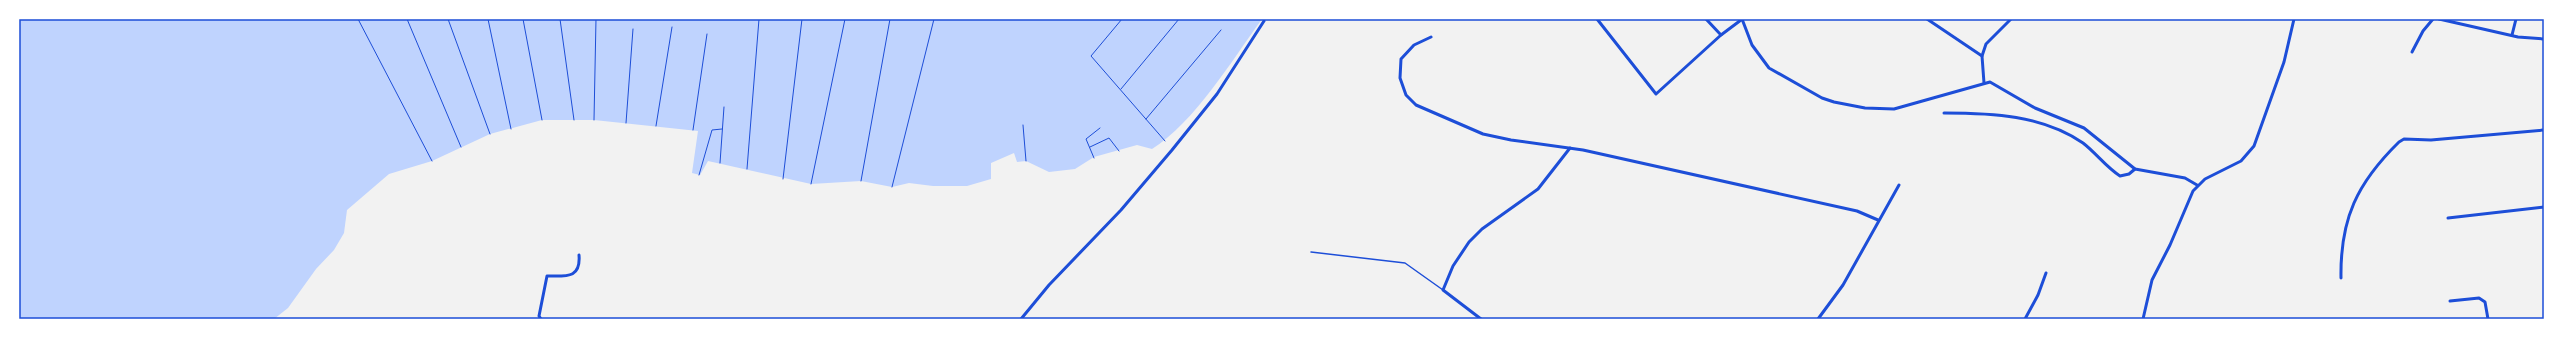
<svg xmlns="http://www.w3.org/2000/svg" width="2563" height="338" viewBox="0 0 2563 338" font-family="Ubuntu,sans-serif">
<rect width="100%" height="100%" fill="#f2f2f2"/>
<path fill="#bfd3fe" d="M 19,19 L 1262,19 C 1233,59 1194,123 1152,149 L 1137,145 L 1094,157 L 1075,169 L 1049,172 L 1026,161 L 1017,162 L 1014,153 L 991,163 L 991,179 L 967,186 L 933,186 L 909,183 L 892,187 L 861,181 L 811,184 L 708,161 L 700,175 L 692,173 L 698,131 L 594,120 L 542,120 L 490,134 L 432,161 L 389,174 L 347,210 L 344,233 L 334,250 L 316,269 L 288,308 L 274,319 L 19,319 Z"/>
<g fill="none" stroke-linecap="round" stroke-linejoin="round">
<g stroke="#1d4ed8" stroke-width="1">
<path d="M 358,19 L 432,161"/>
<path d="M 407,19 L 461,147"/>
<path d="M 448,19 L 490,134"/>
<path d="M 488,19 L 511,129"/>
<path d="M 523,19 L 542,120"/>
<path d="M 560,19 L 574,120"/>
<path d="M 1122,19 L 1091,56 L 1165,141"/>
<path d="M 1121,89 L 1179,19"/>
<path d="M 1146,119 L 1221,30"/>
<path d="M 594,120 L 596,19"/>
<path d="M 626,123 L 633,29"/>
<path d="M 1023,125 L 1026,161"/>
<path d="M 656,126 L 672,27"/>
<path d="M 693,130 L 707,34"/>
<path d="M 1090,147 L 1109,138 L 1119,151"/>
<path d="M 1094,158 L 1086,139 L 1100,128"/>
<path d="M 720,163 L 724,107"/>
<path d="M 747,169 L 759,19"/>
<path d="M 699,175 L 712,130 L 722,129"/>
<path d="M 783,179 L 802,19"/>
<path d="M 861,181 L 890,19"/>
<path d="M 811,184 L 845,19"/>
<path d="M 892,187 L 934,19"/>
</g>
<path stroke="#1d4ed8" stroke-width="1.5" d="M 1311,252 L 1405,263 L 1443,290"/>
<g stroke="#1d4ed8" stroke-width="3">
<path d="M 1597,19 L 1656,94 L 1721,35 L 1741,20"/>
<path d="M 1706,19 L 1721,35"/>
<path d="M 1742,19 L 1752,45 L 1769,68 L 1822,98 L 1834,102 L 1865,108 L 1894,109 L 1990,82 L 2035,108 L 2084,128 L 2135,169 L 2185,178 L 2197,185"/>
<path d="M 1927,19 L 1982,56 L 1984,83"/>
<path d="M 2439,19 L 2518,37 L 2544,39"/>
<path d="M 2512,35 L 2516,19"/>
<path d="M 1431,37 L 1414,45 L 1401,59 L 1400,78 L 1406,95 L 1416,105 L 1483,134 L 1511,140 L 1583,150 L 1857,211 L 1878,220"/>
<path d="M 2412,52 L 2423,31 L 2433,19"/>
<path d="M 1982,56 L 1986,44 L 2011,19"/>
<path d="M 1944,113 C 1992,113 2042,115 2083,143 C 2096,153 2106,167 2120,176 L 2129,174 L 2135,169"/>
<path d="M 2448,218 L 2544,207"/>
<path d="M 2341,278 C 2340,219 2357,183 2399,142 L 2404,139 L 2431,140 L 2544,130"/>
<path d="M 2450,301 L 2479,298 L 2485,302 L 2488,319"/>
<path d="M 541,319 L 539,316 L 547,276 C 566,276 581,279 579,255"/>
<path d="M 1021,319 L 1049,285 L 1121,210 L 1172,150 L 1217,94 L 1264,21"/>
<path d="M 1481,319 L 1443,290 L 1453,266 L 1469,242 L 1482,229 L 1538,189 L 1570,148"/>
<path d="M 1818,319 L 1843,285 L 1899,185"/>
<path d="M 2025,319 L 2038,295 L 2046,273"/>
<path d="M 2143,319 L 2152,280 L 2170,245 L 2193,191 L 2205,179 L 2241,161 L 2254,146 L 2284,62 L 2294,19"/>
</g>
</g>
<rect width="2563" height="338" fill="none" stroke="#ffffff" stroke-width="40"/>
<rect x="20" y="20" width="2523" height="298" fill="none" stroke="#1d4ed8" stroke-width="1.5"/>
</svg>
